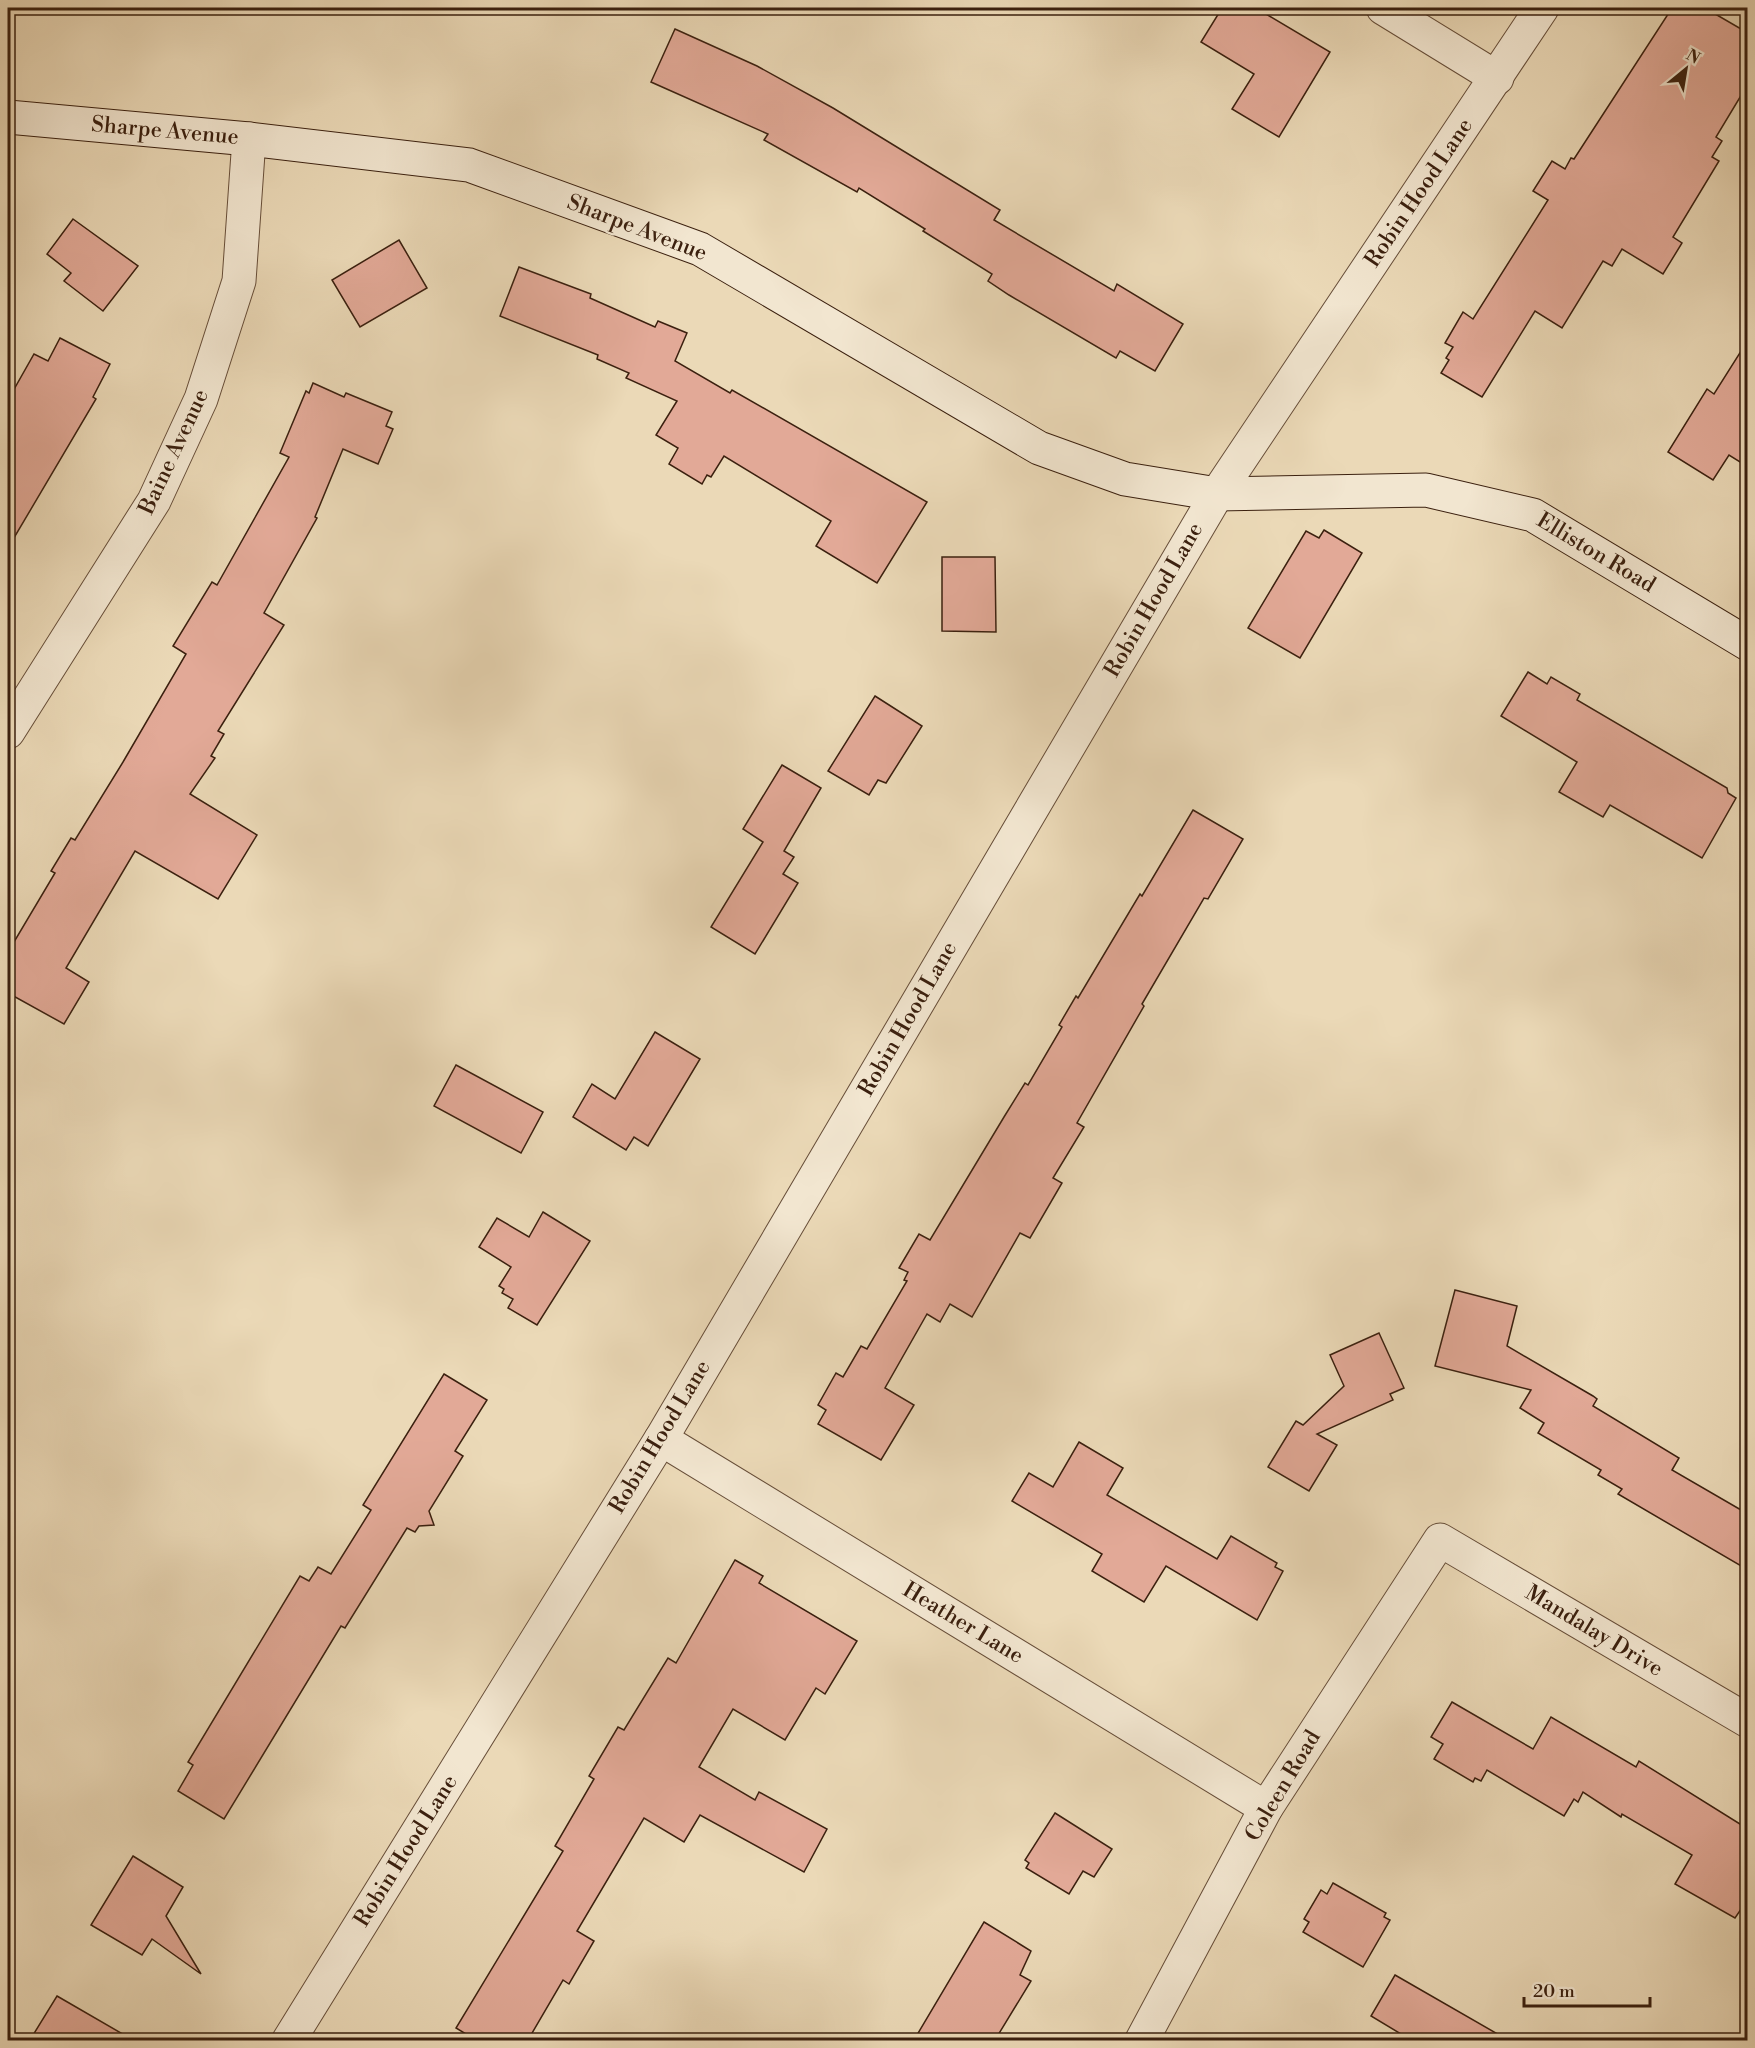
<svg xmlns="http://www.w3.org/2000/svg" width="1755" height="2048" viewBox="0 0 1755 2048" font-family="'Libre Bodoni',serif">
<rect width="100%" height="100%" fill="#ebd9b7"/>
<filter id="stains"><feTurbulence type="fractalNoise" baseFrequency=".00333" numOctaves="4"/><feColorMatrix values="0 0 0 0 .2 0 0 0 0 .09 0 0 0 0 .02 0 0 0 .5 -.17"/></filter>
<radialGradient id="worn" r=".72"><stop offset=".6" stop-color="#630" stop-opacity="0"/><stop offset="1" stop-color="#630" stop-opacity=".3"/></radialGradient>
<g fill="#e2a997" stroke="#3b200f" stroke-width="1.5">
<path d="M 1222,8 L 1256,8 L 1330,52 L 1279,137 L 1232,109 L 1254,74 L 1201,42 Z"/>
<path d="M 1672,8 L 1705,8 L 1748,33 L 1748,84 L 1716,137 L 1722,141 L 1712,157 L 1719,161 L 1673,237 L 1682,243 L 1663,274 L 1622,249 L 1612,266 L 1603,261 L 1562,328 L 1535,311 L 1482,397 L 1441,373 L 1449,360 L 1446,358 L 1453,347 L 1445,343 L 1463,312 L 1473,319 L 1548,200 L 1533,191 L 1552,161 L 1565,169 L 1571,158 L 1574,159 Z"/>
<path d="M 675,29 L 757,66 L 833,108 L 1000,210 L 994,220 L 1114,291 L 1117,284 L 1183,324 L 1155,371 L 1120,351 L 1116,358 L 1009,295 L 988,281 L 992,274 L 923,231 L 925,229 L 859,188 L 857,192 L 764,140 L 768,134 L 651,82 Z"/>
<path d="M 73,219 L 138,266 L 103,311 L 64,281 L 71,273 L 47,254 Z"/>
<path d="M 399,240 L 427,288 L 360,327 L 332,280 Z"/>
<path d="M 519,267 L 591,294 L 590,298 L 655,327 L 658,321 L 687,333 L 675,361 L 730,393 L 732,390 L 927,502 L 877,583 L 816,546 L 831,521 L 724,456 L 711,477 L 707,475 L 702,484 L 669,464 L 678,448 L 656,435 L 677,401 L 626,378 L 629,373 L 597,359 L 598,355 L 500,316 Z"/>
<path d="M 60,338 L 110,364 L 93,397 L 96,399 L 8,548 L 8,400 L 34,354 L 48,361 Z"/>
<path d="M 1748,340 L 1748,467 L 1729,455 L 1713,480 L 1668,452 L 1707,389 L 1714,394 Z"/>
<path d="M 313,383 L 344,397 L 346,393 L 392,412 L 386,426 L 393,429 L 378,464 L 343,449 L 315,517 L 317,518 L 264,613 L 284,625 L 218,731 L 224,734 L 211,756 L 215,758 L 190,794 L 257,835 L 218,899 L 135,851 L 66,968 L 89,982 L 64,1024 L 8,993 L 8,952 L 55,873 L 51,871 L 71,838 L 75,840 L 123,762 L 186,654 L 173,646 L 212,582 L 217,585 L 289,457 L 280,453 L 306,391 L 309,393 Z"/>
<path d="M 1324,530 L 1362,553 L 1300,658 L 1248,628 L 1306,531 L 1319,538 Z"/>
<path d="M 942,557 L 995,557 L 996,632 L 942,631 Z"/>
<path d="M 1528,672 L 1547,684 L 1551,677 L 1580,694 L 1577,700 L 1727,788 L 1728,793 L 1736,798 L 1702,858 L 1610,805 L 1603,817 L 1559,792 L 1577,762 L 1501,716 Z"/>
<path d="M 875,696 L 922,726 L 886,783 L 878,780 L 869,795 L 828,771 Z"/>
<path d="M 782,765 L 821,788 L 784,851 L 794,857 L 783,874 L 798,883 L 755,954 L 711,927 L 763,842 L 743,829 Z"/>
<path d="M 1193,810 L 1243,839 L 1208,899 L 1204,898 L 1142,1004 L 1144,1006 L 1077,1123 L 1084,1127 L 1053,1178 L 1062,1183 L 1030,1238 L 1020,1233 L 972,1317 L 950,1304 L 940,1322 L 927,1314 L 885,1388 L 914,1405 L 881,1460 L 818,1424 L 826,1410 L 818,1405 L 836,1373 L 843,1377 L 861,1346 L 867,1349 L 907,1281 L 904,1280 L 908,1272 L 899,1268 L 919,1234 L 930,1240 L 1004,1117 L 1025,1083 L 1028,1085 L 1062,1027 L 1059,1025 L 1076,996 L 1078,998 L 1140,894 L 1142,896 Z"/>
<path d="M 655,1032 L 700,1059 L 648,1146 L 634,1137 L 626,1150 L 573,1117 L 592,1084 L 615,1099 Z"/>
<path d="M 456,1065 L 543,1112 L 521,1153 L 434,1106 Z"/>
<path d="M 543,1212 L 590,1241 L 537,1325 L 508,1308 L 513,1299 L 502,1293 L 504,1289 L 499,1286 L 511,1267 L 479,1247 L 497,1218 L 529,1237 Z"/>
<path d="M 1455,1290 L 1517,1306 L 1507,1346 L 1593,1396 L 1597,1399 L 1593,1406 L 1679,1458 L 1672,1470 L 1748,1514 L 1748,1570 L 1618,1494 L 1622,1489 L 1598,1475 L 1601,1470 L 1538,1433 L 1544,1423 L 1520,1408 L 1531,1390 L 1435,1366 Z"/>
<path d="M 1379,1333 L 1404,1388 L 1390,1394 L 1393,1400 L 1317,1434 L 1337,1445 L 1309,1491 L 1268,1467 L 1296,1421 L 1303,1425 L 1344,1386 L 1330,1355 Z"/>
<path d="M 444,1374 L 487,1400 L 455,1451 L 463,1456 L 429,1511 L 434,1525 L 419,1526 L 415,1532 L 407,1528 L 345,1628 L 341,1626 L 224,1819 L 178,1791 L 193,1765 L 188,1762 L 300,1576 L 309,1581 L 318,1567 L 331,1574 L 371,1510 L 363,1505 Z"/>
<path d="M 1079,1442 L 1123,1468 L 1107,1495 L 1217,1559 L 1231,1536 L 1277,1563 L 1275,1567 L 1283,1571 L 1257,1620 L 1166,1566 L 1144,1602 L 1092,1571 L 1102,1554 L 1012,1501 L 1029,1473 L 1053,1487 Z"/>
<path d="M 735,1560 L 763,1576 L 759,1583 L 857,1641 L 825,1694 L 816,1688 L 785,1740 L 733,1709 L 699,1767 L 755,1800 L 759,1792 L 827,1829 L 804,1872 L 700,1815 L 684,1842 L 644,1818 L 577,1931 L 594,1941 L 569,1984 L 563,1980 L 528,2040 L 476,2040 L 456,2028 L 563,1851 L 555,1846 L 594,1779 L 589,1776 L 618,1727 L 624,1730 L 668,1658 L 676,1663 Z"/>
<path d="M 1452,1702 L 1533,1749 L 1551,1717 L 1636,1767 L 1639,1761 L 1748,1829 L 1748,1899 L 1735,1918 L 1675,1884 L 1692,1855 L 1622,1814 L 1621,1817 L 1583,1792 L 1578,1802 L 1574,1799 L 1564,1816 L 1487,1770 L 1481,1781 L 1475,1778 L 1473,1782 L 1434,1759 L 1443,1744 L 1431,1737 Z"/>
<path d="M 1055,1813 L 1112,1849 L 1094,1877 L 1083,1871 L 1069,1894 L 1026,1868 L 1029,1863 L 1025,1860 Z"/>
<path d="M 133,1856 L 183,1887 L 166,1916 L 201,1974 L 152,1939 L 142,1955 L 91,1925 Z"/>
<path d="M 1333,1883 L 1386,1913 L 1384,1917 L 1390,1920 L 1363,1967 L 1303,1932 L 1309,1922 L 1304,1919 L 1321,1890 L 1327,1894 Z"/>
<path d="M 984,1922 L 1031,1951 L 1020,1975 L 1031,1981 L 995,2040 L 914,2040 Z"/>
<path d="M 1395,1975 L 1508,2040 L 1411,2040 L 1371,2016 Z"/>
<path d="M 57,1996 L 133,2040 L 30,2040 Z"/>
</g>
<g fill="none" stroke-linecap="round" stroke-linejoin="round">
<g stroke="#674e39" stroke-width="35">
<g id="street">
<path d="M 1383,8 L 1497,78"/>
<path d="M 8,732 L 154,501 L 201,399 L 239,281 L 249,139"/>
<path d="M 661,1439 L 1266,1808"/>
<path d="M 289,2040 L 661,1439 L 1217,494 L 1542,8"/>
<path d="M 1142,2040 L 1266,1808 L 1440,1540 L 1748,1721"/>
</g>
</g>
<g stroke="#3b200f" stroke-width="35">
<path id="secondary" d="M 8,117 L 249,139 L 469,165 L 700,249 L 1039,448 L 1125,479 L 1217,494 L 1426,490 L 1533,515 L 1748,644"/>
</g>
<use href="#street" stroke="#f2e6d0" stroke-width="33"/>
<use href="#secondary" stroke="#f2e6d0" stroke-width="33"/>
</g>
<g text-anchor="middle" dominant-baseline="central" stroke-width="4.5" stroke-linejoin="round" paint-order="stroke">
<g font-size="22" fill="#3b200f" stroke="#f2e6d0">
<text transform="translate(165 131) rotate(5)">Sharpe Avenue</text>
<text transform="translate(1419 193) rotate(-56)">Robin Hood Lane</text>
<text transform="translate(637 228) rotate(21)">Sharpe Avenue</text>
<text transform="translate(174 452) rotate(-65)">Baine Avenue</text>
<text transform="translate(1596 553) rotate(31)">Elliston Road</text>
<text transform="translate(1154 600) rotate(-60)">Robin Hood Lane</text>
<text transform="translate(908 1019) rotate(-60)">Robin Hood Lane</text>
<text transform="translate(660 1437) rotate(-59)">Robin Hood Lane</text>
<text transform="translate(963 1623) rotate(31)">Heather Lane</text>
<text transform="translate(1594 1631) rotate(31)">Mandalay Drive</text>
<text transform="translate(1283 1786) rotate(-59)">Coleen Road</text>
<text transform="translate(406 1851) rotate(-58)">Robin Hood Lane</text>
</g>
</g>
<rect width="1755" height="2048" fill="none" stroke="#ebd9b7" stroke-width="30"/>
<rect x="9" y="9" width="1737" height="2030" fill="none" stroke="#3b200f" stroke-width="3"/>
<rect x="15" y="15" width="1725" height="2018" fill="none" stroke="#3b200f" stroke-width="1.5"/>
<g transform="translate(1686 69) rotate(30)" stroke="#f2e6d0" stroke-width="4.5" paint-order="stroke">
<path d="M0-4.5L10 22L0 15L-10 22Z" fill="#3b200f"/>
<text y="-9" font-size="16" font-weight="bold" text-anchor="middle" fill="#3b200f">N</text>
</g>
<path d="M1524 1997v9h126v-9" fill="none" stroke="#3b200f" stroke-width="3"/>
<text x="1533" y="1997" font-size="18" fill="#3b200f" stroke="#f2e6d0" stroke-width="4.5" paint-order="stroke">20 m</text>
<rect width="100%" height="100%" filter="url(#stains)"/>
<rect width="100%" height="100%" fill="url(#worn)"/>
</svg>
